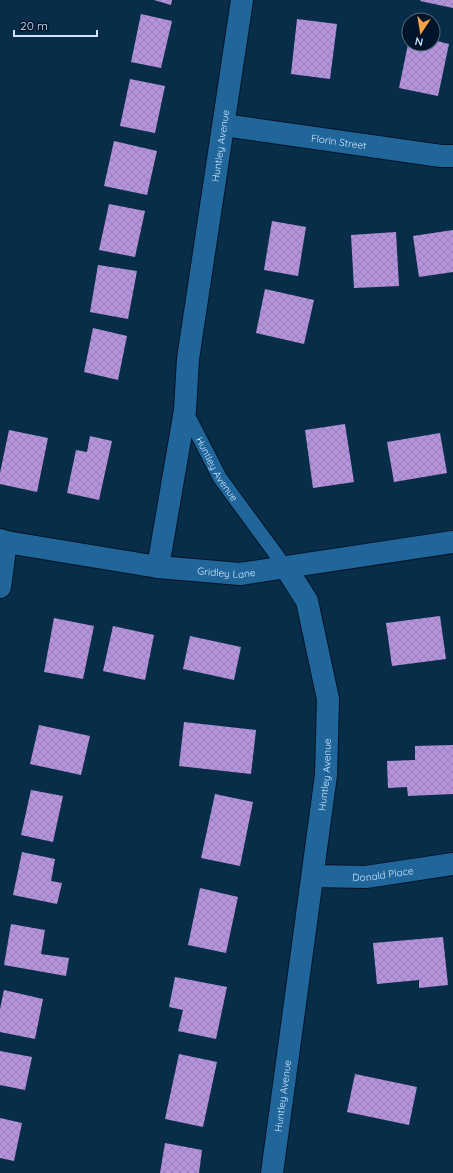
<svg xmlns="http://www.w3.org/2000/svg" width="453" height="1173" viewBox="0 0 453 1173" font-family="Quicksand,sans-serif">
<defs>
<pattern id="building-cross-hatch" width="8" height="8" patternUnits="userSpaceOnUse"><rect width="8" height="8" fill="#b593db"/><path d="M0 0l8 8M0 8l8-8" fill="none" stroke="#977fb7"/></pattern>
</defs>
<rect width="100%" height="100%" fill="#082d49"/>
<g fill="url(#building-cross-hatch)">
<path d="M 154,0 L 172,0 L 171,5 Z"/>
<path d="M 421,0 L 453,0 L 453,8 L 420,1 Z"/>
<path d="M 141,14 L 172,21 L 161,68 L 131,62 Z"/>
<path d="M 297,19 L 337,24 L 330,79 L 291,74 Z"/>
<path d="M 433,40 L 449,44 L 438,96 L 399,88 L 408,44 L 433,44 Z"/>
<path d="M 130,79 L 165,86 L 155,133 L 120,126 Z"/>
<path d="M 114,141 L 157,151 L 147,195 L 104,186 Z"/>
<path d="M 109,204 L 145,211 L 135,257 L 99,250 Z"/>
<path d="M 272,221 L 306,227 L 298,276 L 264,270 Z"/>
<path d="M 453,230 L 453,272 L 419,277 L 413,236 Z"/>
<path d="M 396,232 L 399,286 L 354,288 L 351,235 Z"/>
<path d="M 98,265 L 137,271 L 128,319 L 90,312 Z"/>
<path d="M 265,289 L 314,300 L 304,344 L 256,333 Z"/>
<path d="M 93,328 L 127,336 L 118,380 L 84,372 Z"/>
<path d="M 345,424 L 354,482 L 313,488 L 305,430 Z"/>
<path d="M 9,430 L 48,438 L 37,492 L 0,484 L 0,473 Z"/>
<path d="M 440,433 L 447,473 L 394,482 L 387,442 Z"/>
<path d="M 90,436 L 112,441 L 99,500 L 67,493 L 76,450 L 87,452 Z"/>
<path d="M 440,616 L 446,659 L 392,666 L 386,623 Z"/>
<path d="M 54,618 L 94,626 L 83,679 L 44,672 Z"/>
<path d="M 113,626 L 154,635 L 145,680 L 103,671 Z"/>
<path d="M 190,636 L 241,647 L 234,680 L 183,669 Z"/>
<path d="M 184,722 L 256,730 L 251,774 L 179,766 Z"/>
<path d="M 39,725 L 90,736 L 81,775 L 30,764 Z"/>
<path d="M 453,745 L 453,794 L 408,796 L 407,787 L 388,788 L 387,761 L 415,760 L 415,746 Z"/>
<path d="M 31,790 L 63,796 L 53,842 L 21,835 Z"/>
<path d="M 215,794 L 253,802 L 240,866 L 201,858 Z"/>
<path d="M 22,852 L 55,859 L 51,881 L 62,883 L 57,904 L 13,895 Z"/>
<path d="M 200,888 L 238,897 L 226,953 L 188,945 Z"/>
<path d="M 11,924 L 45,930 L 41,954 L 69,958 L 66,976 L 4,965 Z"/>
<path d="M 443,937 L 448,985 L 419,988 L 419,980 L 377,984 L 373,943 Z"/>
<path d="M 175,977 L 227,987 L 216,1039 L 178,1031 L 183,1010 L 169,1007 Z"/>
<path d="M 4,990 L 43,999 L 35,1039 L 0,1032 L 0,1009 Z"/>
<path d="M 0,1051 L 32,1057 L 25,1090 L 0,1085 Z"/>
<path d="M 179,1054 L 217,1062 L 203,1127 L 165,1119 Z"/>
<path d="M 355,1074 L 417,1087 L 409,1125 L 347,1112 Z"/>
<path d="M 0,1118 L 22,1123 L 14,1161 L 0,1158 Z"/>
<path d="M 165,1143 L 202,1150 L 199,1173 L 160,1173 Z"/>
</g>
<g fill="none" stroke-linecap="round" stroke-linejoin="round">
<g stroke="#021526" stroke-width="16">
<g id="lane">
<path id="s1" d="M 185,410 L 220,478 L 286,568"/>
</g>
</g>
<g stroke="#021526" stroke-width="24">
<g id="street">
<path id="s2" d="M 224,125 L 441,156 L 453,156"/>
<path id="s3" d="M 0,540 L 6,542 L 158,567 L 240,574 L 453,542"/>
<path id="s4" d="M 158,567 L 185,410 L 188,359 L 242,0"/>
<path d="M 0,587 L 6,542"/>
<path id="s5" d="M 313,876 L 366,877 L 453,864"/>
<path id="s6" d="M 272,1173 L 326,775 L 328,699 L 307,601 L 286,568"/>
</g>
</g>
<use href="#lane" stroke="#20669b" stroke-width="14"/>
<use href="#street" stroke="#20669b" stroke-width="22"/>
</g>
<g text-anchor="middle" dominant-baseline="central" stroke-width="4" stroke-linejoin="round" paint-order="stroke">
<g font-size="10" fill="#cae4fd" stroke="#00152a">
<text stroke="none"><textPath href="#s2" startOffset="116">Florin Street</textPath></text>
<text stroke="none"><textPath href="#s4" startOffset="426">Huntley Avenue</textPath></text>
<text stroke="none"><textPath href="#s1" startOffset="67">Huntley Avenue</textPath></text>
<text stroke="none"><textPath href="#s3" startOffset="229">Gridley Lane</textPath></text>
<text stroke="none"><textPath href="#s6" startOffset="402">Huntley Avenue</textPath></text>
<text stroke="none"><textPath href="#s5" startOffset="70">Donald Place</textPath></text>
<text stroke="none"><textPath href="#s6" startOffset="78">Huntley Avenue</textPath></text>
</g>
</g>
<g transform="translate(421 32) rotate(192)"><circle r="19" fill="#00152a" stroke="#51687e"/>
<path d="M0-3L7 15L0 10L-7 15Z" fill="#f5a346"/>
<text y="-6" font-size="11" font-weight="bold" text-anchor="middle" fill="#cae4fd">N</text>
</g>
<path d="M14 30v6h83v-6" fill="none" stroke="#cae4fd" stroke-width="2"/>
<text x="20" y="30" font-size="12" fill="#cae4fd" stroke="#00152a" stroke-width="3" paint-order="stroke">20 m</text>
</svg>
